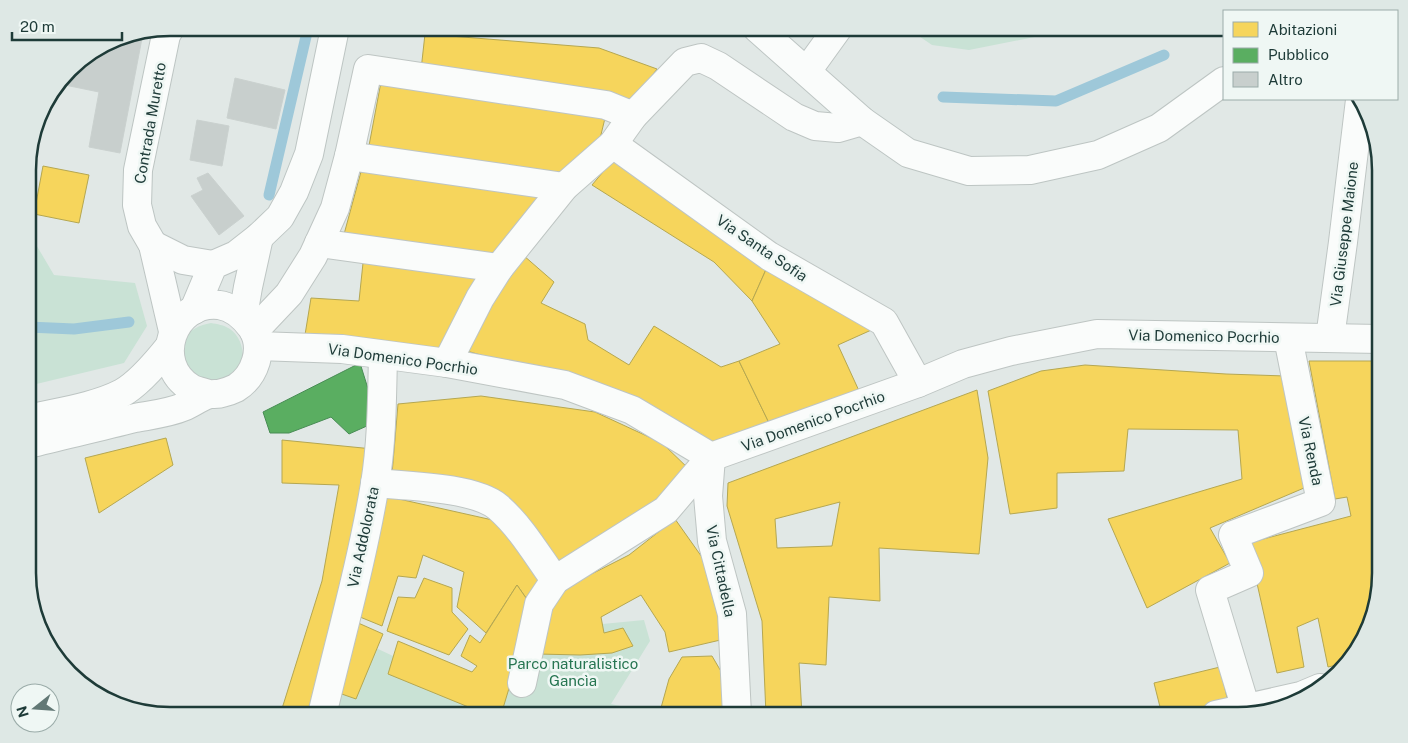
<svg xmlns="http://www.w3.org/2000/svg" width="1408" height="743" viewBox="0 0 1408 743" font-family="'Public Sans',sans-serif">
<rect width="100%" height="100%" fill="#e1e8e6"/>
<g fill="#c9e2d5">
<path d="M 907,28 L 1080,28 L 969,50 L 932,45 Z"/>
<path d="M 28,231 L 54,275 L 135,283 L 147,326 L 124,363 L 28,386 Z"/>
<path d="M 211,323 C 217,324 224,325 230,329 C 240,336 246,352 241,365 C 239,370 232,376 229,380 L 200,383 L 181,359 C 185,337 186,328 211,323 Z"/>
<path d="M 644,620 L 650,641 L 611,704 L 664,715 L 334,715 L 360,643 L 378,649 L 492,702 L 530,631 Z"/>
</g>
<g fill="#f6d55c" stroke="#b5a751" fill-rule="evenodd">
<path d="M 425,34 L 599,48 L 657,69 L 630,105 L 421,70 Z"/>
<path d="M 381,82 L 606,114 L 598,147 L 561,180 L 368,151 Z"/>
<path d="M 618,154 L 768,265 L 752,301 L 714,262 L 592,185 Z"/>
<path d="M 43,166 L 89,175 L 79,223 L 34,214 Z"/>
<path d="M 362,168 L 550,190 L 494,260 L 343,238 Z"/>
<path d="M 523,255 L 554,282 L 541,303 L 585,324 L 588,340 L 629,365 L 654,326 L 721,367 L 739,361 L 770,425 L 709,447 L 624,397 L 467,351 L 487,307 Z"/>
<path d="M 363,263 L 480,275 L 444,355 L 304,341 L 311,298 L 359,301 Z"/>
<path d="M 768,265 L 878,327 L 838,345 L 860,393 L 770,425 L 739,361 L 780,344 L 752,301 Z"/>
<path d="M 1309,361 L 1380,361 L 1380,573 L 1366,636 L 1341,664 L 1328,667 L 1318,618 L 1297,627 L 1304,667 L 1277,673 L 1248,543 L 1351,516 L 1347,497 L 1335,499 Z"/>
<path d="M 1085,365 L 1226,374 L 1285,376 L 1304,488 L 1210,528 L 1230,563 L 1147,608 L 1108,519 L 1242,479 L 1238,430 L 1128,429 L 1124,471 L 1057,473 L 1057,508 L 1010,514 L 988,391 L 1041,371 Z"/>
<path d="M 977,390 L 988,458 L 979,554 L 879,548 L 880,601 L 829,597 L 826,665 L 799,663 L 802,715 L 766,715 L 762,621 L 727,506 L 728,483 ZM 840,502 L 832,546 L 777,548 L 775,519 Z"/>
<path d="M 481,396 L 595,412 L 662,443 L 692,472 L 640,517 L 555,570 L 498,496 L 392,474 L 398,404 Z"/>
<path d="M 166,438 L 173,465 L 99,513 L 85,458 Z"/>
<path d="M 282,440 L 373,449 L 315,715 L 280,715 L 322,581 L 339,485 L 282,483 Z"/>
<path d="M 381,495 L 497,521 L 542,581 L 533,608 L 517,585 L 486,633 L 457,607 L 464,572 L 423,555 L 416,578 L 398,576 L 382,626 L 360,617 Z"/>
<path d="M 675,519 L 716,577 L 729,638 L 669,652 L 665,632 L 641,595 L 601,617 L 604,633 L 623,628 L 633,646 L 612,653 L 580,655 L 538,654 L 544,611 L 562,589 L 629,555 Z"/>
<path d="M 424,578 L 452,588 L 452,612 L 468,629 L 449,655 L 387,631 L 398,597 L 415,598 Z"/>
<path d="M 517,585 L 533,608 L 501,715 L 488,715 L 388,674 L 398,641 L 472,672 L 477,666 L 461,656 L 470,635 L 480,643 Z"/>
<path d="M 356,622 L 383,634 L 356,699 L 336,692 Z"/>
<path d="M 712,656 L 729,685 L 729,715 L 659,715 L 669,679 L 682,657 Z"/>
<path d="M 1220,667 L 1228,702 L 1172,715 L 1162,715 L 1154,683 Z"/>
</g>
<path fill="#5aae61" stroke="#488c55" d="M 360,363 L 378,421 L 349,434 L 331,417 L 289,433 L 270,433 L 263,412 Z"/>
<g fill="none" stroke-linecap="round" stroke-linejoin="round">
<g stroke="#9ec8d9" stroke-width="11">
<path d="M 943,97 L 1056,101 L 1164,55"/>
<path d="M 269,195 L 308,28"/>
<path d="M 28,327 L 74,329 L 129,322"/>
</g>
</g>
<g fill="#c8cfcd" stroke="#cad1cf">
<path d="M 143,33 L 120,153 L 89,147 L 99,92 L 60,84 L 76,63 L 116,38 Z"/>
<path d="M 235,78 L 285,90 L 276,129 L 227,118 Z"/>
<path d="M 197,120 L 229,126 L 222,166 L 190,160 Z"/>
<path d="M 208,173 L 244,216 L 219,235 L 191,196 L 203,190 L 197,178 Z"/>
</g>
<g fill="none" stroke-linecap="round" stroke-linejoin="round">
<g stroke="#bec5c3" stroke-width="30">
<g id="street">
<path d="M 807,71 L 838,28"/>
<path d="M 613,144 L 769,256 L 884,322 L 918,383"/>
<path d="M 349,156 L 564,187"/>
<path d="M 319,243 L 499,268"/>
<path d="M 254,331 L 289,294 L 313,256 L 335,208 L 349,156 L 368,69 L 606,105 L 633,116"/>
<path d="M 1330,338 L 1343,242 L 1360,100"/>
<path d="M 258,346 L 342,349 L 447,363 L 565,385 L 632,410 L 711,457 L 918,383 L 963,364 L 1011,351 L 1097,334 L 1380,339"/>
<path d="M 447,363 L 480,298 L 499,268 L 564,187 L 613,144 L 633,116 L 685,62 L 701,58 L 718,66 L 794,117 L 815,126 L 838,128 L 862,121"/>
<path d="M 711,457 L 708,496 L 712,541 L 732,614 L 737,715"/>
<path d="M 375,483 C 407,486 474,487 498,507 C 521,527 537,555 555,580"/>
<path d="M 522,683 L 539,604 L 555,580 L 666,510 L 711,457"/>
<path d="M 1246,709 L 1210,590 L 1249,573 L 1233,535 L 1321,502 L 1288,338"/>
<path d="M 322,715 C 340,639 362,562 375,484 C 382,441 382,398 383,355"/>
<path d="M 1216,715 L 1301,696 L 1320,688"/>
</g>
</g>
<g stroke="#bdc5c3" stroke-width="30">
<g id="secondary">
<path d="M 170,28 L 166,35 L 138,170 L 137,205 L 142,226 L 153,245 L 173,331"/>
<path d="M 757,28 L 862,121 L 908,153 L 969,171 L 1030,170 L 1098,155 L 1159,128 L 1224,81"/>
<path d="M 153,245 L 183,260 L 213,265"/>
<path d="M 194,310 L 213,265 L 236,255 L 259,237 L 280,217 L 294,192 L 309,154 L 334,33 L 336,28"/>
<path d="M 243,316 L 248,287 L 259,237"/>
<path d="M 28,419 C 58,412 95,407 122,393 C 138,384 157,362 169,347"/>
<path d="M 28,444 C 64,435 100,427 135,418 C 151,415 169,413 183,407 C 192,403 199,398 207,395 C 212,393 217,395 222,393 C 226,392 232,390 236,388 C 255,376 265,348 252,328 C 244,317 234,307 219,305 C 172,300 151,364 191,388 C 196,391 204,392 209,394"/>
</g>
</g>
<use href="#street" stroke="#fafcfb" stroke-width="28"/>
<use href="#secondary" stroke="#fafcfb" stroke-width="28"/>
</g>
<g text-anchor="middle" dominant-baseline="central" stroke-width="5" stroke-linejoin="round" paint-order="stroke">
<g font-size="15" fill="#1e3b38" stroke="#eff7f4">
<text transform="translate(150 123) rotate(-80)">Contrada Muretto</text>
<text transform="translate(1344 234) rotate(-83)">Via Giuseppe Maione</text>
<text transform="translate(762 248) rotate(34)">Via Santa Sofia</text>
<text transform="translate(1204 336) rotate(1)">Via Domenico Pocrhio</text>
<text transform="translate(403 359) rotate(8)">Via Domenico Pocrhio</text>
<text transform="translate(813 421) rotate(-20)">Via Domenico Pocrhio</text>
<text transform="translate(1311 451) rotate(78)">Via Renda</text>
<text transform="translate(363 537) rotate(-78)">Via Addolorata</text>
<text transform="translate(721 571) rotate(78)">Via Cittadella</text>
</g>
<g font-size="15" fill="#267551" stroke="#eff7f4">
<text x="573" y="663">Parco naturalistico<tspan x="573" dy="17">Gancìa</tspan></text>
</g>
</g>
<path d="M0 0H1408V743H0ZM170 36H1238A134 134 0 0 1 1372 170V573A134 134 0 0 1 1238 707H170A134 134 0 0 1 36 573V170A134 134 0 0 1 170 36Z" fill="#dee8e5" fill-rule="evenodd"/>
<path fill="none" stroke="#1e3b38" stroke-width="2.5" d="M170 36H1238A134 134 0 0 1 1372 170V573A134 134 0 0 1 1238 707H170A134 134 0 0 1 36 573V170A134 134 0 0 1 170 36Z"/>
<rect x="1223" y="10" width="175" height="90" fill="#eff7f4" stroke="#9baca9"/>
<rect x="1233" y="22" width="25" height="15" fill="#f6d55c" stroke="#9baca9"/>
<text x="1268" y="35" font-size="15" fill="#1e3b38">Abitazioni</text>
<rect x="1233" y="48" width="25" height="15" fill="#5aae61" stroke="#9baca9"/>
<text x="1268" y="60" font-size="15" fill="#1e3b38">Pubblico</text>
<rect x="1233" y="72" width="25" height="15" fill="#c8cfcd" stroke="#9baca9"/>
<text x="1268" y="85" font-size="15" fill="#1e3b38">Altro</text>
<g transform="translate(35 708) rotate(253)"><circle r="24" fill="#eff7f4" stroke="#9baca9"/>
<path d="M0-4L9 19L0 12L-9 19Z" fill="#627875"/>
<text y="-8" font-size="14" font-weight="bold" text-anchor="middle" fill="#1e3b38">N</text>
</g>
<path d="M12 32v8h110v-8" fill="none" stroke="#1e3b38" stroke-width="2.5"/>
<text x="20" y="32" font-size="15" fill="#1e3b38" stroke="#eff7f4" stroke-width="4" paint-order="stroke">20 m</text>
</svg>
